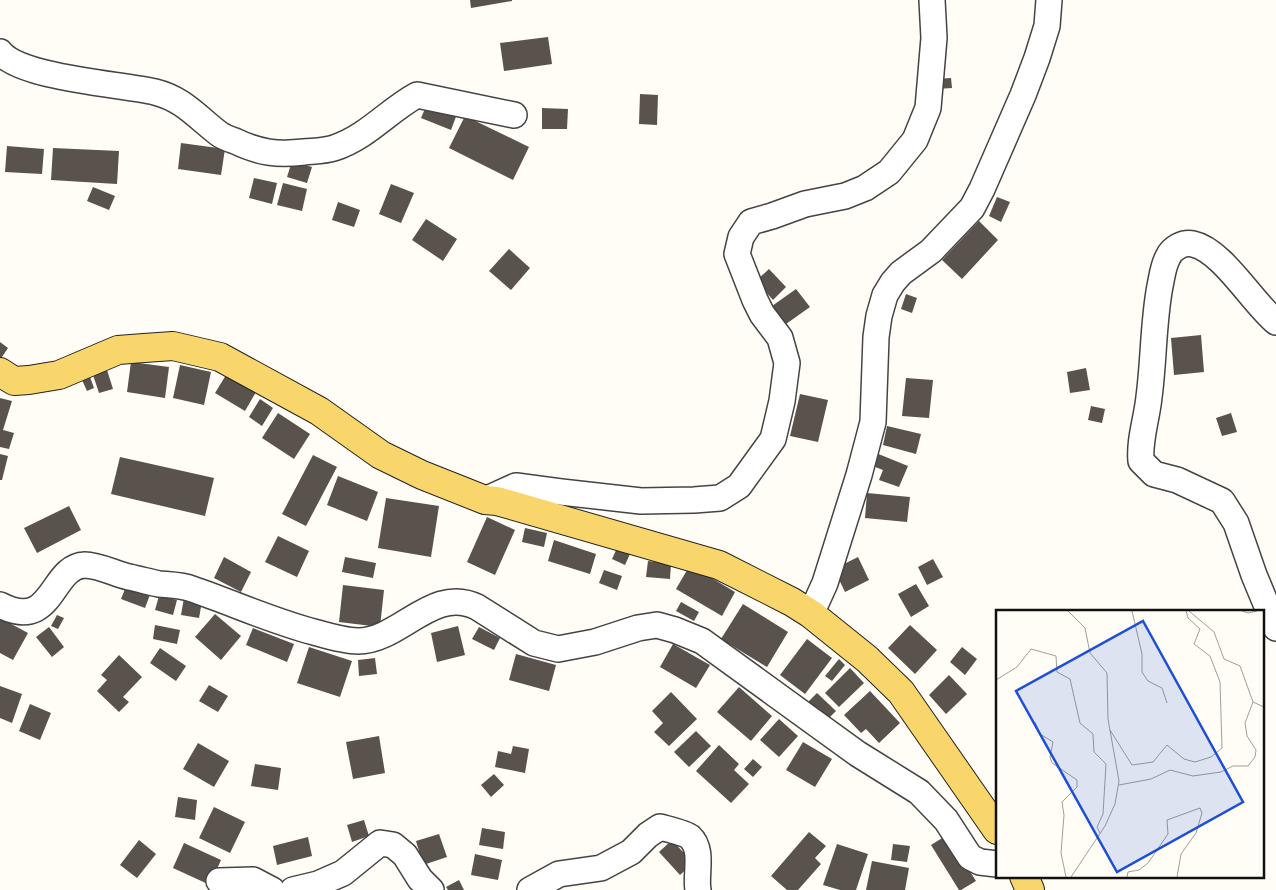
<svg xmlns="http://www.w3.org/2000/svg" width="1276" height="890" viewBox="0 0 1276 890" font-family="'Roboto Serif',serif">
<rect width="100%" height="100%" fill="#fffdf5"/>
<g fill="#5a524d">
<path d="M 470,0 L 512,0 L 512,1 L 471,8 Z"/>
<path d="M 548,37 L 552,64 L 504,71 L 500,43 Z"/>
<path d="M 951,78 L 952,88 L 937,89 L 936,79 Z"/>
<path d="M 640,94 L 658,95 L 657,125 L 639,124 Z"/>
<path d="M 428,102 L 457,114 L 451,130 L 421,118 Z"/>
<path d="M 542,108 L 568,109 L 567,129 L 542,129 Z"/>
<path d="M 465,116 L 529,147 L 513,180 L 449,148 Z"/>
<path d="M 181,143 L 225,149 L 221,175 L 178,169 Z"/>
<path d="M 7,146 L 44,149 L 42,174 L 5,172 Z"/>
<path d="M 53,148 L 119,151 L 117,184 L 51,180 Z"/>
<path d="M 292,161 L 312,167 L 307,183 L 287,177 Z"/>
<path d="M 254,178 L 277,183 L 272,204 L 249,198 Z"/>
<path d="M 283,183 L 307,189 L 302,211 L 277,205 Z"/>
<path d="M 391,184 L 414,193 L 401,223 L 379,214 Z"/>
<path d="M 93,187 L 115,196 L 109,210 L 87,201 Z"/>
<path d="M 997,197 L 1010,202 L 1001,222 L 989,216 Z"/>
<path d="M 338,202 L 360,210 L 354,227 L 332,220 Z"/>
<path d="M 426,219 L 457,239 L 443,261 L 412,240 Z"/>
<path d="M 979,221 L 998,240 L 962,279 L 942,260 Z"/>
<path d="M 509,249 L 530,268 L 511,290 L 489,271 Z"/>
<path d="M 769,269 L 786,287 L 773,300 L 756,281 Z"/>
<path d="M 796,289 L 810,307 L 786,324 L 772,306 Z"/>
<path d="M 906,294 L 917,298 L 912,313 L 901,309 Z"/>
<path d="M 1201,335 L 1204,372 L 1174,375 L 1171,338 Z"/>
<path d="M 0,342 L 8,348 L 0,360 Z"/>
<path d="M 131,362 L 169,367 L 165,398 L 127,392 Z"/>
<path d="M 180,365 L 211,372 L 204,405 L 173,398 Z"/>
<path d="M 1086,368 L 1090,390 L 1070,393 L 1067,372 Z"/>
<path d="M 107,370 L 113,389 L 99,393 L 93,375 Z"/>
<path d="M 226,375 L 256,392 L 245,411 L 215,393 Z"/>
<path d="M 90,377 L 94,388 L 87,391 L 82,380 Z"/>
<path d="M 906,378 L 933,380 L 929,418 L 902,416 Z"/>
<path d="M 800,394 L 828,400 L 818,442 L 790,436 Z"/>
<path d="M 0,398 L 12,401 L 3,430 L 14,433 L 9,449 L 0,447 Z"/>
<path d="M 260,399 L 273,408 L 262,426 L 249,417 Z"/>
<path d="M 1091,406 L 1105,409 L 1102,423 L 1088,420 Z"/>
<path d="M 278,413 L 310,434 L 294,459 L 262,438 Z"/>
<path d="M 1231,413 L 1237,432 L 1222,436 L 1216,418 Z"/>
<path d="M 887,426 L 921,434 L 916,454 L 883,445 Z"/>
<path d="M 876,453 L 908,466 L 899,487 L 879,480 L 883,470 L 870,465 Z"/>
<path d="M 0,454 L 8,456 L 2,480 L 0,480 Z"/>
<path d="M 313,455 L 337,467 L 306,526 L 282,514 Z"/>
<path d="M 120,457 L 214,478 L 205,516 L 111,494 Z"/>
<path d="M 338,476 L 378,492 L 367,521 L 327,505 Z"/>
<path d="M 867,493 L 910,497 L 907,522 L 865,518 Z"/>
<path d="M 386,498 L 439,506 L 431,557 L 378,548 Z"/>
<path d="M 69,506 L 81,530 L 37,553 L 24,528 Z"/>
<path d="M 487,517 L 515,530 L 495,575 L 467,562 Z"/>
<path d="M 525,528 L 547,533 L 544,547 L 522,542 Z"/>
<path d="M 278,536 L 309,551 L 297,577 L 265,562 Z"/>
<path d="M 554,540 L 596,554 L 590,574 L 548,561 Z"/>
<path d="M 617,548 L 630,554 L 625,565 L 612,559 Z"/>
<path d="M 224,557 L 251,572 L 241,592 L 214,578 Z"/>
<path d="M 345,557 L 376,563 L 373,578 L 342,572 Z"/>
<path d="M 858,557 L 869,580 L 845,592 L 834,569 Z"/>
<path d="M 933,559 L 943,577 L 927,585 L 918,567 Z"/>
<path d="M 648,561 L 671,564 L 670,579 L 646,577 Z"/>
<path d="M 690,565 L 735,592 L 722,616 L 676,589 Z"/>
<path d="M 604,570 L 622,576 L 617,590 L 599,583 Z"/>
<path d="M 127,584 L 151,592 L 145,608 L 121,599 Z"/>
<path d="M 916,584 L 929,606 L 911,617 L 898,594 Z"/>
<path d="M 343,585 L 384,590 L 380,627 L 339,622 Z"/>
<path d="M 185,592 L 203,596 L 199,618 L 181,615 Z"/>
<path d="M 159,596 L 177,600 L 173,615 L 155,610 Z"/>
<path d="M 681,602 L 699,612 L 694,621 L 676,611 Z"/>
<path d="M 743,604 L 788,632 L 767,667 L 721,639 Z"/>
<path d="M 215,614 L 241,636 L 221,660 L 195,637 Z"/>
<path d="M 57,615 L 64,618 L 58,629 L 51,626 Z"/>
<path d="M 0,618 L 28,633 L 13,660 L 0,653 Z"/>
<path d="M 155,625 L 180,630 L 177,644 L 153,639 Z"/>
<path d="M 910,625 L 937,650 L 915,674 L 888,648 Z"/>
<path d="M 458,626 L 465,655 L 437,662 L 431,633 Z"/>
<path d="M 49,627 L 64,647 L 52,657 L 36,637 Z"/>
<path d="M 479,627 L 500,638 L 494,650 L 472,639 Z"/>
<path d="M 253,628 L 294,644 L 287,662 L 246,645 Z"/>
<path d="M 807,639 L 832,658 L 805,694 L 780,675 Z"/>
<path d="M 673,644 L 710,665 L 696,688 L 660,667 Z"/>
<path d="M 309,647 L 352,661 L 340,697 L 297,683 Z"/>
<path d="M 962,647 L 977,659 L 965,675 L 950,662 Z"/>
<path d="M 160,648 L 186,666 L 176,681 L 150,663 Z"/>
<path d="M 516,654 L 556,665 L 549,691 L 509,680 Z"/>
<path d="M 119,655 L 142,677 L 123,697 L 129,702 L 119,712 L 97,691 L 107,680 L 101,675 Z"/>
<path d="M 375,658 L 377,674 L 359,676 L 358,660 Z"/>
<path d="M 839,659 L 845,665 L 832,681 L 825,676 Z"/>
<path d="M 850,668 L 864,683 L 839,707 L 825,693 Z"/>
<path d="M 949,675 L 967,694 L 946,714 L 929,695 Z"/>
<path d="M 209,685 L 228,696 L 218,712 L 199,701 Z"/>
<path d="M 0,686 L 22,694 L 12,723 L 0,718 Z"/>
<path d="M 739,687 L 772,716 L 751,741 L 717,712 Z"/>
<path d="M 870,691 L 900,723 L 879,743 L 866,729 L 861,733 L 844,715 Z"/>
<path d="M 671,692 L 697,719 L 669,746 L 654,732 L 663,723 L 652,711 Z"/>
<path d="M 817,693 L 836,711 L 827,720 L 808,702 Z"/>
<path d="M 30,704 L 51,713 L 40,740 L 19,731 Z"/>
<path d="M 779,719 L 798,736 L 779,757 L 760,740 Z"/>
<path d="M 696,731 L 711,746 L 689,767 L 674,752 Z"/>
<path d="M 379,736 L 385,773 L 353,779 L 346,742 Z"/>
<path d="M 803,742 L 832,759 L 815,787 L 786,770 Z"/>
<path d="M 198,743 L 229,761 L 214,787 L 183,769 Z"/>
<path d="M 719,745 L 739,764 L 734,770 L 749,784 L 731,803 L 696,771 Z"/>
<path d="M 513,746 L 529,749 L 525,773 L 495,767 L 498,751 L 511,754 Z"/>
<path d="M 753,759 L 762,767 L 753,777 L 744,769 Z"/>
<path d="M 255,764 L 281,768 L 278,790 L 251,786 Z"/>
<path d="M 494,774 L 504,785 L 491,797 L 481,785 Z"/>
<path d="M 178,797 L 197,800 L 195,820 L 175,817 Z"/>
<path d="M 214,807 L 245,822 L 230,853 L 199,838 Z"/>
<path d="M 364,820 L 369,836 L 352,842 L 347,825 Z"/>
<path d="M 482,828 L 505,832 L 503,849 L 479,845 Z"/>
<path d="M 809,832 L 826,846 L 815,858 L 821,864 L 798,890 L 787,890 L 771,876 Z"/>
<path d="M 439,834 L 447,857 L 423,865 L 416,841 Z"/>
<path d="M 947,835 L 976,881 L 961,890 L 959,890 L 931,845 Z"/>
<path d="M 308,837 L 312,856 L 277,865 L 273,846 Z"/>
<path d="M 139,840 L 156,854 L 137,878 L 120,865 Z"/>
<path d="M 672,840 L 693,863 L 680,875 L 659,852 Z"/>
<path d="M 184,843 L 221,860 L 210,885 L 173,868 Z"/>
<path d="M 837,844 L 868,854 L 856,890 L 840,890 L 823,885 Z"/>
<path d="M 893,844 L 910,846 L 907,862 L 891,860 Z"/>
<path d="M 475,854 L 502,860 L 498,880 L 471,875 Z"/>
<path d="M 872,861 L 909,868 L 905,890 L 866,890 Z"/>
<path d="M 459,880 L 464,890 L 448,890 L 446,887 Z"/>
</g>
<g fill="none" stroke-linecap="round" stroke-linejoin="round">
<g stroke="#444" stroke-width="28">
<g id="street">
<path d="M 0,52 C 21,78 120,84 155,92 C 183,99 196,116 218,133 C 223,137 229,139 235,141 C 260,153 277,155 304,152 C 314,151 325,151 334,148 C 366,138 389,110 417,95 L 514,115"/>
<path d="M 1276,322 C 1252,302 1222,250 1193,244 C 1183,242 1172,248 1168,257 C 1163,266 1162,277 1160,286 C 1153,323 1154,360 1149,397 C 1147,418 1139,440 1141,461 L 1154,474 L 1177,480 L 1222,501 L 1236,523 L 1254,575 L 1276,628"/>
<path d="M 485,500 L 516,486 L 561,492 L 641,501 L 694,500 L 720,498 L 739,486 L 773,439 L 782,401 L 787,363 L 780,338 L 762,314 L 755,300 L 737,254 L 741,237 L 751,222 L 772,216 L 805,204 L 845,196 L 865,188 L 889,172 L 915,140 L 928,108 L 934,38 L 932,0"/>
<path d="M 0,605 C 54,633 50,566 85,565 C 98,565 116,574 129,577 C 139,579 149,582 159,584 C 170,585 182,585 192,589 C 233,603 272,621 314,632 C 328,636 344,641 358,641 C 400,641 433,585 477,607 L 534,643 L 558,649 L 595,642 L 638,628 L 657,625 L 675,630 L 702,641 L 858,754 L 919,792 L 946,820 L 970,857 L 980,862 L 997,864"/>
<path d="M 811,614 L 825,583 L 859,475 L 873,422 L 876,337 L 879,316 L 885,295 L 893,282 L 901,273 L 931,251 L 972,208 L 982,189 L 1023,95 L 1037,58 L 1047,26 L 1049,0"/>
<path d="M 219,881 L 253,880 L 272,890"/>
<path d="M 293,890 L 318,884 L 343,873 L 380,843 L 393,845 L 405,855 L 420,879 L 431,890"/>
<path d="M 530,890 L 559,874 L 601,868 L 631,852 L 648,835 L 660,827 C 667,829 685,833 690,837 C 704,850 695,874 698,890"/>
</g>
</g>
<g stroke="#222" stroke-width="30">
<g id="primary">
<path d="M 0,372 L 14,381 L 29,380 L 59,375 L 118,350 L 144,348 L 173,346 L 220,357 L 319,411 L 381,455 L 422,475 L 485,500 L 497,501 L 719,565 L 792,602 L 811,614 L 867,659 L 901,692 L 997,830"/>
<path d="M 1024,876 L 1030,890"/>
</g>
</g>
<use href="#street" stroke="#fff" stroke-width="25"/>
<use href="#primary" stroke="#f9d66b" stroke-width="28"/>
</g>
<g transform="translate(996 610)">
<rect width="268" height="268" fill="#fffdf5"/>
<path fill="none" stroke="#a09f9a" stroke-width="1" d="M 72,1 L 89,18 L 94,43 L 111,63 L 112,109 L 123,171 L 119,194 L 109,216 L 75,267M 136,1 L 146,44 L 146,62 L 152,71 L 166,78 L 171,93M 193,1 L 218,22 L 228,49 L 244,56 L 257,92 L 268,97M 246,1 L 252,3 L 261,1M 0,70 L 21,57 L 35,39 L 60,46 L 61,62 L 74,69 L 84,113 L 97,124 L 98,142 L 110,154 L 107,204 L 101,217 L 104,223M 39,112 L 44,124 L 57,132 L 54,147 L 56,153 L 81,170 L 81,177 L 66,192 L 68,205 L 65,243 L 70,267M 114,120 L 136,155 L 157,152 L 171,135 L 188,149 L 199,152 L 215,147 L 226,138 L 224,72 L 214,46 L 198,34 L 204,19 L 192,8 L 190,1M 123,175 L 155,169 L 174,160 L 197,166 L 225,162 L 237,156 L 252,156 L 259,147 L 260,140 L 251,126 L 249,113 L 257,92M 131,267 L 132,262 L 143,260 L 152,253 L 172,224 L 171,210 L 204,198 L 206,203 L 200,223 L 185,244 L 181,267"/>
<path fill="#1d4ed8" fill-opacity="0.15" stroke="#1d4ed8" stroke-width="2.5" d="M 147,11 L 247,192 L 121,262 L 20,81 Z"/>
<rect width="268" height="268" fill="none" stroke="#111" stroke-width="2.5"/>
</g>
</svg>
